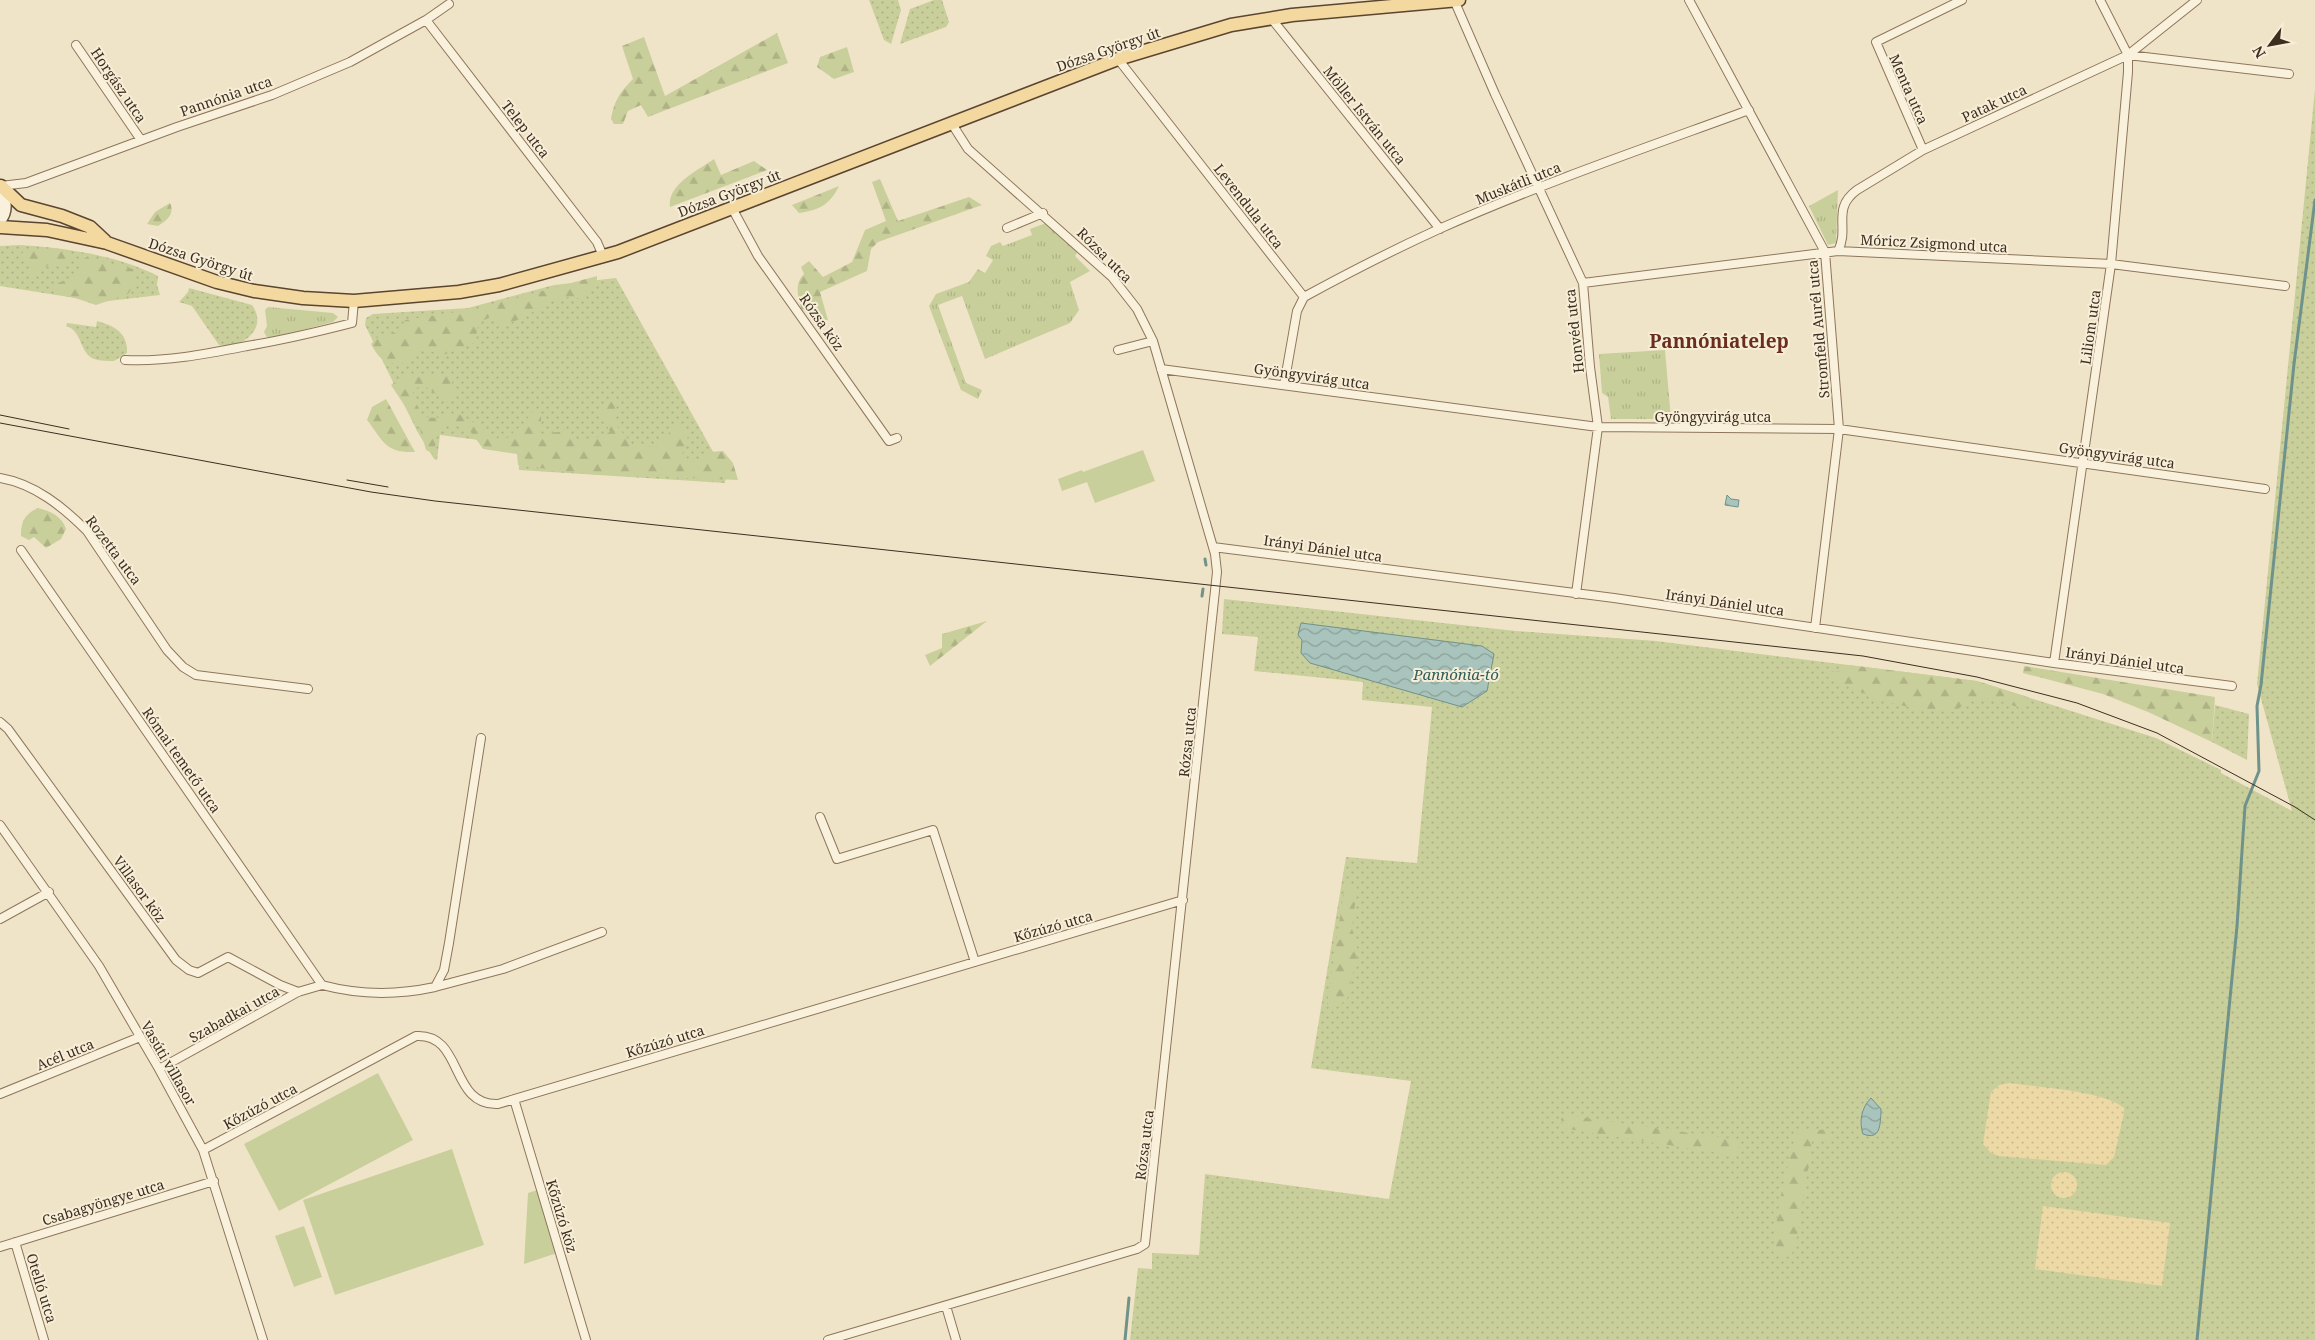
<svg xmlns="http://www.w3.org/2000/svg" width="2315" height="1340" font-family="'Noto Serif',serif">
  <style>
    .grass { fill: url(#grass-dots) }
    .forest { fill: url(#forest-firs) }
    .sand { fill: url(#sand-dots) }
    .park { fill: url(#park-tufts) }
    .pitch { fill: #c9cf9b }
    .water { fill: url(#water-waves); stroke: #6f938a }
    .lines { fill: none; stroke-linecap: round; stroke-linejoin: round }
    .stream { stroke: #6f938a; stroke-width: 3 }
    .street-casing { stroke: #8d765c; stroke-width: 10 }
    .secondary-casing { stroke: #6f573f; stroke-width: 14 }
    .primary-casing { stroke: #5b4430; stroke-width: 15 }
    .street { stroke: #faf1dc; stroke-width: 8 }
    .secondary { stroke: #faf1dc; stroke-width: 11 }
    .primary { stroke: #f3d9a0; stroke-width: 12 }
    .tram { stroke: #3d2e20; stroke-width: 1 }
    .labels { text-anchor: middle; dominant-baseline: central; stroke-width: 4; stroke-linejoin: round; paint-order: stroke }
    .street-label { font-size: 14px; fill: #3d2e20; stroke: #f7eed8 }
    .water-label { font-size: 15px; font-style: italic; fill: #2f5d5a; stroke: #f7eed8 }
    .district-label { font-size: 19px; font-weight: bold; fill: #6b2e1e; stroke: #f7eed8 }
  </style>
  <defs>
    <pattern id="grass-dots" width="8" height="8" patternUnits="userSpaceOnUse" patternTransform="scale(1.25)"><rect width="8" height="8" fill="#c9cf9b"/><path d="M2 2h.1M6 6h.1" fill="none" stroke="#aeb285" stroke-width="1.8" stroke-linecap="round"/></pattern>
    <pattern id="forest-firs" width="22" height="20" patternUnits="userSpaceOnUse" patternTransform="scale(1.25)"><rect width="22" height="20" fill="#c9cf9b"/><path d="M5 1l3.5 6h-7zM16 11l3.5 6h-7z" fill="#aeb285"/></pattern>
    <pattern id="sand-dots" width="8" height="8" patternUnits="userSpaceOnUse" patternTransform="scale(1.25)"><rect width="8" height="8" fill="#ecd9a5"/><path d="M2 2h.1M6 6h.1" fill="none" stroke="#cbbb8e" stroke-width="1.8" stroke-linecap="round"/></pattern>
    <pattern id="park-tufts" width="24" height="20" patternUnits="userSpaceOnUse" patternTransform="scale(1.25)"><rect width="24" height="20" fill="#c9cf9b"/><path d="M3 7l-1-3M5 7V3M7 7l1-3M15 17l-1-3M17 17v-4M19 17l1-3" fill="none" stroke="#aeb285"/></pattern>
    <pattern id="water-waves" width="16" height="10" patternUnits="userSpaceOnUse" patternTransform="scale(1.25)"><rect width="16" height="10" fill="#a9c4bc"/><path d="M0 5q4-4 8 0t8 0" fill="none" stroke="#8ba098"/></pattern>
  </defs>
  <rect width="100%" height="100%" fill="#f0e4c8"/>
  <path class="grass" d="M869,0h29l3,10 -10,34 -7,-4z
    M934,0h8l7,22 -3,5 -46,17 10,-35z
    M2315,89v1251h-1185l8,-72 14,1v-16l47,2 6,-81 184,25 22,-118 -100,-13 35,-211 71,6 15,-156 -70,-7 1,-18 -109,-11 4,-34 -36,-3 2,-35 292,32 140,10 321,40 179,57 65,32v3l71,38 -35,-127z
    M20,245c46,3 97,10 138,31l-1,9 3,10 -60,7 -100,-16v-40z
    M616,278l110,197 -1,8 -206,-13 -1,-25 -78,-10 -3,25 -3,-1 -17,-28 -52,-106 1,-7 7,-4 95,-6 86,-23z
    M189,288l63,17c17,23 -10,45 -33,40l-27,-39 -13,-4 9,-10z
    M97,321c18,5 31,12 30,32l-13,8c-6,0 -14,0 -20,-2 -15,-6 -11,-28 -28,-33l1,-3 29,4z
    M2215,705l34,9 -2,46 -35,-18z"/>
  <path class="forest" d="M777,33l11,30 -140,54 -7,-12 -13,6 -5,13h-9l-3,-5c3,-18 9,-27 22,-40l-11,-33 22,-9 21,59z
    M847,47l7,25 -20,7 -17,-12 3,-10z
    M714,159l7,16 33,-14 13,9 -97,37c-3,-23 29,-37 44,-48z
    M880,179l18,42 71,-24 13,8 -104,37 -7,7 -4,22 -47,21 8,28 -13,2 -7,-9 -7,-4c-3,-13 -7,-25 3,-35l-3,-7 8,-6 14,16 29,-15 13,-32 21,-9 -14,-39z
    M839,186c-9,19 -20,24 -40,27l-7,-8z
    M170,203c5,11 -3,17 -12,23l-11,-2 8,-12z
    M24,250h31l17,4 -6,10 -18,1 -11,10 -7,-1 -1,-12 -8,-6z
    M82,257l51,12 3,13 -8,12 -32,11 -42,-14 4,-8 21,-8z
    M597,276v9l-18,13 -17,-1 -15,6 -24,15 -20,7 -10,-10 -14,8 -5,20 -31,12 -24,-7 -10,15c-21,2 -28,0 -38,-19l8,-8 20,-4 6,-12 71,-11z
    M424,374l26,3 5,13 -7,13 -23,-17 -10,2 -3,7 11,22 14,1 20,-5 17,10 13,12 18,5 20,-18 10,-14 6,6v20l25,-3 11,8h16l17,-7 -11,-24 17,-9 -1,14 -5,5 23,27 22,2 16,-16 10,-7 7,12 -6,19 13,8 14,-11 14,-1 10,12 5,17 -153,-6 -67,-9 -1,-11 -34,-5 -12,-17 -12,-8 -15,2 -7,6 -3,22 -8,-4 -6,-21 -29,-44 14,-10z
    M386,399l29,53c-30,1 -31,-10 -48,-32l5,-13z
    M38,508c12,3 24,8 28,21l-5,10 -15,9 -12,-11 -5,3 -8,-4c0,-15 4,-22 17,-28z
    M987,621l-57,45 -5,-11 17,-7v-14z
    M1849,665l128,16 51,16 -4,12c-27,-8 -45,-21 -69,3l-34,-2 -42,-10 -53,-24 1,-3 11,-2z
    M2024,666l191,31 -3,45 -64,-30 -45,-18 -80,-21z
    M1345,884l9,1 3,3 -5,41 6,22 -11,48 -10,8 -10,-3z
    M1565,1115l165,24 7,2 2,9 -4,4h-10l-157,-25 -5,-3 -2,-7z
    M1825,1129l5,2 4,7 -3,3 -19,-1 -1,11 -16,97 -4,7 -7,3 -5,-2c-12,-19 11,-95 16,-120l5,-5 11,1z"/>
  <path class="sand" d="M2010,1083c27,4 95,8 114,25v5l-10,44 -8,8 -107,-9 -8,-3 -8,-9 8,-52 8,-7z
    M2051 1185a13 13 0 1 1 26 0a13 13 0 1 1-26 0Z
    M2043,1206l127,17 -8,63 -127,-17z"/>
  <path class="park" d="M1838,190l-2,53 -8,2 -19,-39z
    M1046,223l32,28 -3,5 15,15 -20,11 9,28 -9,13 -85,36 -23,-63 -24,9 28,78 16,7 -4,9 -17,-9 -32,-84 7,-12 33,-12 9,-13 7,4 8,-13 -7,-4 5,-10 9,-4 3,4 29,-11 -2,-6z
    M268,307l65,6 5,4 -5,5 -61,16 -5,-1 -3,-5 3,-6 -2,-16z
    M1665,350l6,69h-60l-3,-22 -6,-4 -3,-39z"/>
  <path class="pitch" d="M1143,450l12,31 -60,22 -8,-21 -25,9 -4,-12 24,-9 2,4 -1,-2z
    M378,1073l35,67 -134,71 -35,-67z
    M452,1149l32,96 -149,50 -32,-95z
    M537,1190l20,63 -33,11 4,-71z
    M304,1226l18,51 -28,10 -19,-51z"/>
  <path class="water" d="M1727,495l4,4 8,1 -1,7 -13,-2z
    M1301,623l181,23 12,8 -7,37 -25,16 -152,-44 -9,-10 1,-13 -4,-5z
    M1871,1098l10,11v3c-1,12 0,29 -18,22 -4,-12 -2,-26 8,-36z"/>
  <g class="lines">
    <path class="stream" d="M1205,559l1,6
      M1202,596l1,-7
      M1125,1340l4,-42
      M2197,1340l40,-414 8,-120 14,-35 -2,-65 4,-21 33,-321 21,-164"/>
    <defs>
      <path id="street" d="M1454,0l41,94 88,189 7,84 8,60 -22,167
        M1689,0l136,252 14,177 -24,199
        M1271,18l169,211
        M426,20l171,222 6,14
        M76,45l65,95
        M2128,55l161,19
        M1118,59l186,238 -7,14 -13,74
        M1923,150l-47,-108 86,-42
        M1,186l25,-3 151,-56 95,-32 78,-33 76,-42 23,-16
        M732,208l26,48 131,185 8,-3
        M1007,228l36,-15
        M1838,251c12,-23 -7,-42 19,-61l66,-40 205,-95 69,-55
        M1583,283l255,-32 273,13 174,22
        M1304,297c44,-24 89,-47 135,-68 101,-45 206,-81 310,-119
        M1118,350l35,-9
        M125,360c41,2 81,-6 122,-14 36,-6 70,-14 105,-23l2,-22
        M1161,369l437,58 241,2 426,60
        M0,478c35,6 63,29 87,53l80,119 16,17 13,8 112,14
        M1213,547l401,51 440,65 178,23
        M21,550l301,435
        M2054,663l57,-399 17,-192v-17l-28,-55
        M0,722l8,7 168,231 13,10 9,3 30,-16 52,28 18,7
        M820,817l17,42 96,-29 42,132
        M0,825l99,141 60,103 44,81 60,190
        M0,919l49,-27
        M322,985c37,10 76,10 113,2l9,-17 5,-27 32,-205
        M435,987l68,-18 99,-37
        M159,1069l139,-77 24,-7
        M0,1094l140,-57
        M514,1099l72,241
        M203,1150l213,-114c48,-3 33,70 82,68l685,-204
        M15,1242l29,98
        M0,1247l214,-66
        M946,1306l10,34
        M828,1340l309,-91 8,-5 72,-672 -2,-18 -62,-213 -16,-32 -25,-32 -144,-128 -16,-25"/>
      <path id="secondary" d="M0,186c5,11 9,24 0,34"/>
      <path id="primary" d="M1,186l20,19 41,11 28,11 15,14
        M0,227l47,3 60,13 110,39 37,9 49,7 51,3 105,-9 40,-7 119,-33 500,-193 113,-34 61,-10 167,-15"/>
    </defs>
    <use href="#street" class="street-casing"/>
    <use href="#secondary" class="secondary-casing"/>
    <use href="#primary" class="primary-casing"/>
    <use href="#street" class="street"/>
    <use href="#secondary" class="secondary"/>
    <use href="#primary" class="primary"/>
    <path class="tram" d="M0,415l69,14
      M0,423l371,69 64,9 1428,155 114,21 100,26 80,30 138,74 20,13
      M347,480l41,7"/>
  </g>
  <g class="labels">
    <g class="street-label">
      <text transform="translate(1108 49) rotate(-19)">Dózsa György út</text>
      <text transform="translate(119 85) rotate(56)">Horgász utca</text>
      <text transform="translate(1909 89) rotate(66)">Menta utca</text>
      <text transform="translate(226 96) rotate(-19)">Pannónia utca</text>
      <text transform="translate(1994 103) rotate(-25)">Patak utca</text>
      <text transform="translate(1365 115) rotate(51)">Möller István utca</text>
      <text transform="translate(526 129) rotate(52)">Telep utca</text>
      <text transform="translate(1518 183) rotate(-22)">Muskátli utca</text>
      <text transform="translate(729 193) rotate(-21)">Dózsa György út</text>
      <text transform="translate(1249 206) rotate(52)">Levendula utca</text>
      <text transform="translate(1934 243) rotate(3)">Móricz Zsigmond utca</text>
      <text transform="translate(1105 255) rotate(45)">Rózsa utca</text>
      <text transform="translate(201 259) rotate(18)">Dózsa György út</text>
      <text transform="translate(822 322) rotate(55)">Rózsa köz</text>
      <text transform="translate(2090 327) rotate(-82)">Liliom utca</text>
      <text transform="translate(1818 329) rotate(-95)">Stromfeld Aurél utca</text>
      <text transform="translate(1574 331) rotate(-96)">Honvéd utca</text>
      <text transform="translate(1312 376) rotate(8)">Gyöngyvirág utca</text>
      <text x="1713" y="416">Gyöngyvirág utca</text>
      <text transform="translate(2117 455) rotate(8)">Gyöngyvirág utca</text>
      <text transform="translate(1323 548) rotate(8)">Irányi Dániel utca</text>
      <text transform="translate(114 550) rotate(53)">Rozetta utca</text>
      <text transform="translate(1725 602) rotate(8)">Irányi Dániel utca</text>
      <text transform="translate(2125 660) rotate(8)">Irányi Dániel utca</text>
      <text transform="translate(1187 742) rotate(-84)">Rózsa utca</text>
      <text transform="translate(182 760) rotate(55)">Római temető utca</text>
      <text transform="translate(140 889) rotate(54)">Villasor köz</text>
      <text transform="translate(1053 926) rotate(-16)">Kőzúzó utca</text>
      <text transform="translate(234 1014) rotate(-29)">Szabadkai utca</text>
      <text transform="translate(665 1041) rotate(-17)">Kőzúzó utca</text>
      <text transform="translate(65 1054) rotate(-22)">Acél utca</text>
      <text transform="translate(169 1063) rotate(60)">Vasúti villasor</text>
      <text transform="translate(260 1106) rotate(-28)">Kőzúzó utca</text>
      <text transform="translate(1144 1145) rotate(-83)">Rózsa utca</text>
      <text transform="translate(103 1202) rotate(-17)">Csabagyöngye utca</text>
      <text transform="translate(562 1216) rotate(73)">Kőzúzó köz</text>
      <text transform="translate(42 1288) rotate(73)">Otelló utca</text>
    </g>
    <g class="water-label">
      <text x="1456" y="674">Pannónia-tó</text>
    </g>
    <g class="district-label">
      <text x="1719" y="341">Pannóniatelep</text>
    </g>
  </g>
  <g transform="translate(2270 45) rotate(238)" stroke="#f7eed8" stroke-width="4" paint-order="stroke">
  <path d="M0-4L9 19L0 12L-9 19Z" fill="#3d2e20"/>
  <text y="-8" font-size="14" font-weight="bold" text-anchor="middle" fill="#3d2e20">N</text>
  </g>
</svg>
